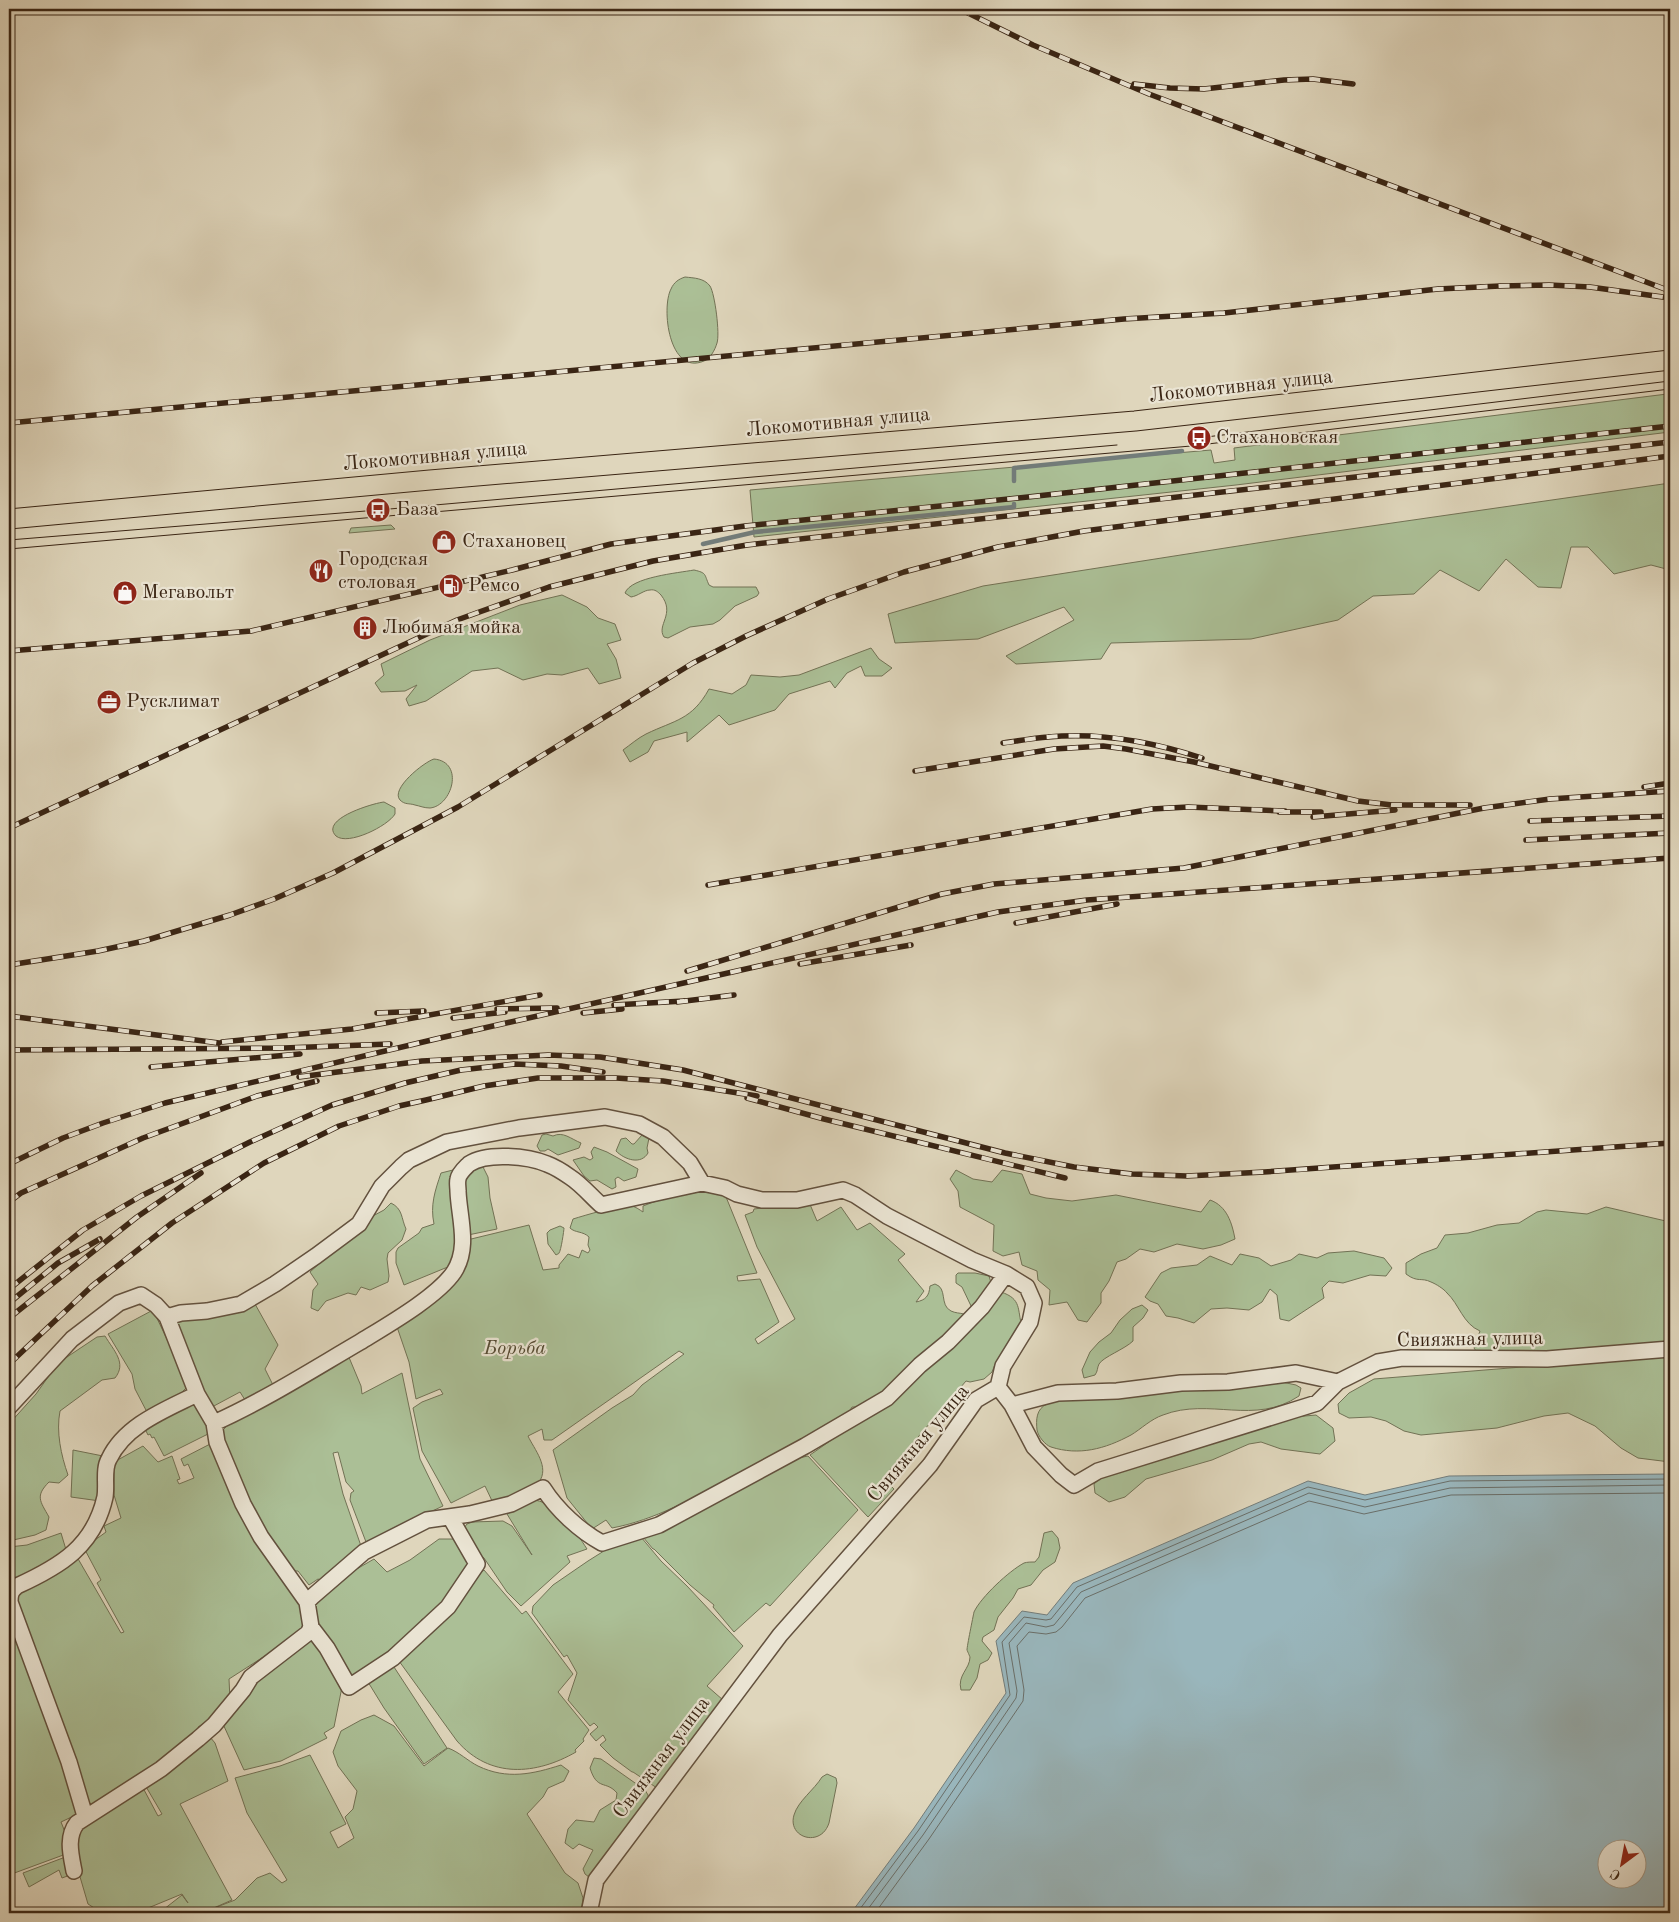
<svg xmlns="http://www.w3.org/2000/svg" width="1679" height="1922" font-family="'Old Standard TT',serif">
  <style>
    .green { fill: #abbf96; stroke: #727255 }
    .water { fill: #99b6bc; stroke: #737c79; fill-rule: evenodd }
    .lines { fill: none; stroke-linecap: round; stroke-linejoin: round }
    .shore { stroke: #6a6e68; stroke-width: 1 }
    .stream { stroke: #737c79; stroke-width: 4.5 }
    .minor-casing { stroke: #63513e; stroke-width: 18 }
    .major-casing { stroke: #3a2514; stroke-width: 21 }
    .minor { stroke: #eae4d3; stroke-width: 15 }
    .major { stroke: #dfd6bc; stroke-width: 19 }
    .tram { stroke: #3a2514; stroke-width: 1 }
    .rail-casing { stroke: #3a2514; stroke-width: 5.5 }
    .rail { stroke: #eae4d3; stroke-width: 4; stroke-dasharray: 11; stroke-linecap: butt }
    .labels { text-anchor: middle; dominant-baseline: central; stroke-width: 4.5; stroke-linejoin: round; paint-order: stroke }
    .street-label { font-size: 20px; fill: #3a2514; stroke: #eae4d3 }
    .poi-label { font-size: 20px; fill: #3a2514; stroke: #eae4d3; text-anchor: start }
    .park-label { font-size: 20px; font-style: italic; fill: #564c34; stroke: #eae4d3 }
  </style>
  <rect width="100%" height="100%" fill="#dfd6bc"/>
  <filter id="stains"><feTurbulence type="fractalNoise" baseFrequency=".004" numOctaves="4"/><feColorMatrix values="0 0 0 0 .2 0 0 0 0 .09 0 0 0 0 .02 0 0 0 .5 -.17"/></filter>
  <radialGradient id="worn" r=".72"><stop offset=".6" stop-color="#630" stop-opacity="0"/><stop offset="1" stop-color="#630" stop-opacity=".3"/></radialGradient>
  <path class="green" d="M685,277c9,1 19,1 25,9 5,8 10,48 7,57 -2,7 -7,16 -13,18 -35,15 -43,-53 -33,-72 3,-7 8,-10 14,-12z
    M1667,394l3,38 -434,53 -482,52 -4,-47 461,-40 3,13 21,-3 -1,-12z
    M1670,483v87l-19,-5 -37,9 -26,-27h-17l-10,41 -23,-1 -32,-28 -27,32 -39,-21 -26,24 -41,2 -35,24 -87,19 -140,4 -10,16 -85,5 -10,-8 68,-36 -10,-13 -86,32 -83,4 -7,-29 95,-28 319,-50z
    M391,525l4,4 -46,4 2,-5z
    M694,570c13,3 10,4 15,15l4,2h43l3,6 -2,3 -22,10 -15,14 -7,4 -23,3 -22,11 -4,-1c-8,-12 12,-23 -3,-42 -3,-3 -6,-6 -11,-5 -6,0 -12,6 -19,7l-6,-4c6,-16 53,-20 69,-23z
    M562,595l25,12 11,11 17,6 6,16 -14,4 9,15 5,19 -22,6 -11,-16 -26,7 -15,-1 -24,6 -25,-12 -26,3 -46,30 -17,5 -3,-7 11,-14 -12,6 -24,1 -6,-9 9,-8 -3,-11 49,-24 90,-35z
    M871,648l8,11 13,9 -10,8h-17l-4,-10 -14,7 -12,15 -5,-7 -41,13 -14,16 -46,15 -10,-10 -32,27v-10l-33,9 -6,11 -18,10 -7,-12c7,-5 15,-12 23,-16 29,-14 46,-14 63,-45l23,5 14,-9 5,-10 29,2 19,-2z
    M434,759c31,3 18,47 -4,49 -6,0 -10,-2 -15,-3 -6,-2 -10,0 -15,-5 -10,-11 24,-38 34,-41z
    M384,802l11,6v6c-7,12 -47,32 -59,22 -17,-17 38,-33 48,-34z
    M546,1134l7,2c10,-5 18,3 28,7l-2,5 -21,7 -10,-6 -3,2h-5l-3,-5 5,-11z
    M642,1135l7,3 -2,10 1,5c-7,12 -23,7 -32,-2l5,-12 5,-1 6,6h2z
    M594,1147l13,5 31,17 -2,8 -12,4 -6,-4 -3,2 1,8 -4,2 -15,-9 -7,1 -6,-5 -11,-16 11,-3 6,3 3,-2 -2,-6z
    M482,1165l6,12 2,21 7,31 -29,6 -5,-29 2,-29z
    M453,1170l1,32 5,24 -4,38 -51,21 -8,-22v-11l2,-4 21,-15 3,-5 12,-4c-4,-19 1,-33 7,-51z
    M956,1170l17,9 19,3 10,-12 20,4 8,20 16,4 26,3 44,-6 85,17 9,-12c17,6 22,23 25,39l-14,6 -18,4 -26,-5 -23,8 -14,-3 -14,10 -9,3 -8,19 -8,12v10l-14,19 -9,-2 -11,-18 -18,3 1,-15 -12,-10 -1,-9 -15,-6 -3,-13 -16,4 -10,-5 1,-26 -34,-18 -2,-16 -8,-12z
    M709,1191l15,1 33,81 -20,3 1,5 22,-2 19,43 -24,17 3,5 37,-25 -38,-72 -12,-32 8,-3 1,-3 55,-7 8,19 24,-14 16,23 13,-7 35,31 -7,6 26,31 -8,11c10,-2 13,-6 14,-16l5,-2c13,4 4,21 16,27 4,2 9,2 13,3l1,5 -56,53 -46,35h-11l-3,5c-38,25 -78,45 -117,66 -39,20 -77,42 -120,50l-6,-8 -14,9 -25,-31 -14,-48 59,-42 21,-13 9,-10 42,-31 -5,-3 -127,89h-8l-2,-11 -14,7c6,13 22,31 11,46l-45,23 -9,-19 -34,17 -29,-52 -9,-43 9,-6 21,-8 -3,-5 -24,10 -7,-37 -13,-38 42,-29 29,-55 62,-15 14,45 16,-2v-3l9,-11 11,4 3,-8 6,3 2,-3 -2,-5 1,-8c-6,-6 -14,-4 -19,-9l3,-9c13,-4 46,-14 59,-13 4,1 8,4 11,6v-6c22,-9 43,-13 66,-15z
    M391,1203c12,6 10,15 15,26l-4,11 -14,13 -1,6 2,17 -1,6 -18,8 -9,-3 -5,8 -8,-2 -22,8 -8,10 -7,-3 2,-18 5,-6 -8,-12 61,-55 13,-7z
    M1606,1207l64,15v121l-133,10 -59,1 -4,-6 6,-17c-17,-7 -21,-27 -33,-38 -3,-4 -11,-9 -16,-11 -10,-5 -13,1 -25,-8v-11l15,-9 16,-6 8,-13 23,-2 29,-8 22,-2 18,-11 9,-2 41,4z
    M560,1226l4,2c0,2 -3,23 -5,25 0,1 -2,1 -3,2l-8,-11 -1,-11 3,-3z
    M1354,1251l30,7 8,10 -6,8 -16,-1 -27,8 -14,-2 -7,7 2,10 -35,23 -9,-2 -3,-24 -7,-6 -8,13 -13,8 -22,-2 -16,1 -17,14 -16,-5 -12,-2 -8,-12 -8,-3 -5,-4 16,-24 10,-5 26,-3 13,-9 22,9 8,-11 19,4 12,8 20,-6 8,-6 18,4 11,-5z
    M958,1273h17l14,3 3,10 -20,22 -10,-21 -6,-4v-8z
    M1001,1292c21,7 16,17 21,35l-15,25 -11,10 -4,10 -8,7 -14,3 -4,-1 -83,97 11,11 -26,28 -58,-62 30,-21z
    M255,1304l23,41 -13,24 8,16 -28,15 -5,-8 -28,15 -10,-19 -26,-67z
    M1142,1305l6,5 -5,8 -10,9v14c-8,8 -30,16 -34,23 -2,4 -1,7 -4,11l-11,3 -2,-8 8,-18 9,-10 12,-9 9,-13 12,-11z
    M153,1310l36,75 -14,14 -27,15 -13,-25 -3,-15 -24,-40z
    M105,1336c9,15 22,27 10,42l-13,2 -42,31c-4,21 1,44 8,64l-9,8 -10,-1c-14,14 -9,19 0,35l-3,13 -11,5 -26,6v-117l27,-30 22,-31 39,-26z
    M348,1355l13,31 1,8 40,-21 18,86 23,47 -77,36 -16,-42 1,-7 3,-2 -8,-9 -8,-30 -5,1 10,41 18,52 -36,36 -7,-3 -9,6 -11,-14h-5l-46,-67 -25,-70 1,-4 5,-5z
    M1670,1355v107l-32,-4 -17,-10 -26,-22 -27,-13 -24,3 -47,12 -76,7 -17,-4 -18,-10 -15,-4 -22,1 -10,-5 -1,-9 11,-11 25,-14z
    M1282,1382l14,3 5,3 -2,8c-45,30 -89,1 -136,19 -12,4 -22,14 -32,20 -26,14 -52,21 -80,12 -6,-2 -13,-11 -14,-17 -1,-10 -1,-21 10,-26 19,-7 44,-6 64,-8 57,-5 114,-9 171,-14z
    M190,1405h10l12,27 -48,24 -10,-19 -2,1 -2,-4 -2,1 -4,-8z
    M1316,1415l17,13 2,13 -15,13 -39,-5 -20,-7 -12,2 -37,16 -66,19 -21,18 -16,5 -14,-9 -1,-9 8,-7 192,-60z
    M214,1442l87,161 6,21 -25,21 -53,34 1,21 -12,14 -20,13 2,5 -17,16 -93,58 -75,-208 5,-7 57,-34 44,76 3,-1 -27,-49 4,-3 -17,-32 22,-16 -2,-6 17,-8 -7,-23v-33l29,-16 15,16 14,-6 8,23 -3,1 2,4 15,-6 -6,-14 -4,2 -3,-7z
    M73,1450l30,6 -3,45 -29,-4z
    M808,1456l50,54 -88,96 -4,-3 -32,29 -21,-25 1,-2 -24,-20 -36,-36h-1l-10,-12 151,-78z
    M535,1500c25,5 39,29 52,49l-20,7 3,6 -49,44 -14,-14 -23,-34 -7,-6 -13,-24 3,-4 5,-2 31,-1 9,5 20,29 -25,-41z
    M1052,1531l6,7 2,10 -5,14 -12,8 -12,15 -13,4 -5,9 -15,19 -4,13 -11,7 -1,4 10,12 -4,7 -8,4 -3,14 -7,12h-9c-4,-15 9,-21 9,-33 0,0 -3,-7 -3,-7 0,-4 6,-33 7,-38 7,-15 35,-41 50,-49 3,-1 7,-1 11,-1l4,-5 5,-24z
    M61,1533l6,20 -55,30 -3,-4v-32l18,-2z
    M641,1537l20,24 26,25 56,60 -36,40 16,14 -66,88 -24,-16h-1l-19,-14 -13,-13 6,-5 -3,-5 -7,6 -6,-7 8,-7 -4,-4 -4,3 -22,-26 9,-27 -10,-18 -3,2 -32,-44 1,-7 20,-21 35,-24 27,-17z
    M439,1539h16l15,25 -30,44 -19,12 3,6 -36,25 3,5 -37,26 -37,-60 -2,-17 4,-6 36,-29 19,-11 13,13 23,-12z
    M484,1570l38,44 4,-3 47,63 -15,18 31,38 -6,9 1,2 -9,9 1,2c-40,23 -86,27 -119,-11l-58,-80 76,-85z
    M9,1607l71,206 -19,9 4,10 1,22 -57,21z
    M313,1638l29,49 -8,40 -10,6 3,5 -46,23 -37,9 -21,-46 42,-54z
    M394,1667l53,81 -23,16 -40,-56 -16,-26 20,-14z
    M374,1715l20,11 30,40 24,-18c11,4 20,13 30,18 29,14 55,8 83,-1l8,6 -5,10 -16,7 -5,9 -16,17 38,59 13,10 5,15 -2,15h-422l23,-18 6,8 -6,-9 -46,19h-34l-14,-9 -15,-51v-21l69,-46 16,30 4,-2 -17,-29 65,-48 5,6 13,38 -48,23 52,96 -23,10 26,-10 22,-22 13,-5 12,10 5,-3 -40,-67 -12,-35 45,-12 30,-11 36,69 -16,8 8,16 16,-10 -9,-21 8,-8 4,-18 -19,-25 -5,-14 8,-21 20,-11z
    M594,1758l7,1 44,31 3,5 1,8 -54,72 -6,2 -4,-3 -2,-5 10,-19 -14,-6 -6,5 -8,-6 3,-14 8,-9 18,2 6,-12 16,-10 1,-7c-11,-13 -20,-2 -27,-25z
    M827,1774l9,4 1,5 -8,40c-8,25 -42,15 -35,-8 4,-14 20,-25 28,-38z
    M68,1856l5,18 -11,4 -3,-8 -30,17 -6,-14z"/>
  <path class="water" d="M1670,1474v439h-819l63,-85 92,-135 -10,-52 26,-30 25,4 26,-32 235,-102 57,14 84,-19zM1606,1850h30v30h-30z"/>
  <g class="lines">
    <path class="shore" d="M857,1913l61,-82 92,-136 -8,-53 22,-25 22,3 5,-1 26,-32 231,-100 57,13 85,-19 220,-2
      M865,1913l58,-78 93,-137 1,-7 -8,-48 17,-20 20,4 8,-2 27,-33 228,-99 56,14 85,-19 220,-3
      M875,1913l54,-74 94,-138 1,-11 -7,-44 12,-14 17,2 10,-2 6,-5 23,-29 224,-97 55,13 87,-19 219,-2"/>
    <path class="stream" d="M1014,481v-13l168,-17
      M703,544l52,-12 259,-25v-3"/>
    <defs>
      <path id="minor" d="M167,1317l14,-4 26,-2 34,-7 34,-20 41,-28 43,-32 23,-38 19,-19 8,-7 38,-18 72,-14 86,-11 34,7 24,13 27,26 12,20
        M998,1387l14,18 22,42 27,28 13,10 24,-14 219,-68 21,-21 40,-20 24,-4 145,1 123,-10
        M1012,1405l46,-12 59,-2 64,-8 47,-1 68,-9 42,9
        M9,1407l63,-68 47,-36 22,-8 15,10 11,12 30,77 17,29 3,19 26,62 18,33 46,65
        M214,1423c51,-23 98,-53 146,-81 26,-16 77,-45 94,-70 16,-25 5,-54 4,-81 0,-4 -1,-8 0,-12 1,-6 7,-11 11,-15 18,-12 59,-8 78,0 8,3 16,8 23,13 11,7 21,19 31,28l101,-22 23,5 12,6 25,6h35l46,-10 12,5 32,21 85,44 34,14
        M311,1627l16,21 22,39 44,-29 55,-51 29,-43 -27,-47
        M85,1816l-16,-54 -59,-160c0,-8 1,-11 7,-16 44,-20 77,-40 88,-89 2,-12 -2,-28 4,-38 16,-34 56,-49 88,-65
        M74,1871c-3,-16 -8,-34 3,-48l84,-54 37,-30 16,-14 29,-35 8,-13 57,-44 3,-6 -4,-25 6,-6 51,-44 63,-32 43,-6 41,-10 32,-16c14,22 37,43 59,55l57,-18 146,-79 82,-48 33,-33 28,-23 34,-35 24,-33 21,13 7,16 -4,19 -27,44 -5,21
        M589,1913l7,-33 184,-245 150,-170 46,-65 22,-13"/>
      <path id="major" d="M9,519l421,-39 705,-59 535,-61"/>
    </defs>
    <use href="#minor" class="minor-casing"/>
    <use href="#major" class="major-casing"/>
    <use href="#minor" class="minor"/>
    <use href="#major" class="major"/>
    <path class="tram" d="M1206,437l464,-56
      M9,540l369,-30 739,-65
      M9,549l1182,-103 479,-57"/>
    <defs>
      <path id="rail" d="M960,9l73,36 116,49 521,197
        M1134,84l36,4 34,1 80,-9 29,-1 40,5
        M9,423l1115,-104 100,-6 214,-24 62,-3 49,-1 41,2 80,11
        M9,651l242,-20 261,-61 99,-26 134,-18 283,-29 642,-71
        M1003,743c15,-2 30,-5 45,-6 52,-5 105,5 154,21
        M915,771l139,-22 49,-3 23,3 68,13 164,39 34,4h78
        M1644,787l26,-4
        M1279,812h42
        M1313,817l82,-7
        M1530,821l140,-5
        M9,828l448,-208 92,-33 104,-26 94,-16 923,-103
        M1526,840l144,-7
        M708,885l444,-76 36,-2 97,4
        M1016,923l101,-19
        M800,964l111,-19
        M9,965l89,-14 46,-10 86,-26 44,-16 59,-26 125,-66 235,-144 53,-27 82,-37 76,-27 94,-25 86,-16 586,-75
        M687,971l255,-77 52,-10 190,-16 300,-60 66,-9 120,-8
        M677,1002l57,-7
        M614,1005l70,-4
        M497,1009l60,-1
        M377,1013l47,-2
        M583,1013l39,-4
        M9,1016l210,27
        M453,1018l52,-6
        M222,1042l130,-13 188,-34
        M9,1050l275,-2 106,-4
        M151,1067l149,-13
        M299,1077l123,-16 126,-6 52,2 83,13 322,83 69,14 58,7 55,2 77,-4 406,-29
        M747,1098l77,21 241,59
        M9,1164l54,-26 40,-15 62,-20 275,-65 558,-126 89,-12 583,-42
        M9,1202l12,-9 122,-55 114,-42 60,-15
        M9,1289l74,-59 58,-34 109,-54 82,-37 73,-22 56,-13 53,-6 47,2 42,6
        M9,1303l49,-40 42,-24
        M9,1318l128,-101 64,-44
        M9,1364l83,-78 80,-63 92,-60 75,-37 60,-20 27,-6 58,-14 54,-8h78l47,3 94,15"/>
    </defs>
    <use href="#rail" class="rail-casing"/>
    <use href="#rail" class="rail"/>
  </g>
  <defs>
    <symbol id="bus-disc" viewBox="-11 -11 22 22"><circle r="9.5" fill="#8f2418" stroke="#eae4d3"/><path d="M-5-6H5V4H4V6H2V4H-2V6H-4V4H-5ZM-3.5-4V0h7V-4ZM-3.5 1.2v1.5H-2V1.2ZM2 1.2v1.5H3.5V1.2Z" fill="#fff"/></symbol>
    <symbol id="shop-disc" viewBox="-11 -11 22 22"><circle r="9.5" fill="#8f2418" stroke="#eae4d3"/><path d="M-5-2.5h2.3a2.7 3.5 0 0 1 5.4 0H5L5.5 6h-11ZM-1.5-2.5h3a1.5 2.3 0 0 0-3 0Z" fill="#fff"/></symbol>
    <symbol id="restaurant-disc" viewBox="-11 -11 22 22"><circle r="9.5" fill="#8f2418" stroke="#eae4d3"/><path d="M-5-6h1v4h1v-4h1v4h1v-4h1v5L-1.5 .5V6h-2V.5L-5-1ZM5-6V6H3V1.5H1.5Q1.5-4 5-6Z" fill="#fff"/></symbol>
    <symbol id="fuel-disc" viewBox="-11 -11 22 22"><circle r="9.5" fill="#8f2418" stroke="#eae4d3"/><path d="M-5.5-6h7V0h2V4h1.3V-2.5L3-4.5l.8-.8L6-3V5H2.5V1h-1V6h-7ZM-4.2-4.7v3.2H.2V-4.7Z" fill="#fff"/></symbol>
    <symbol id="building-disc" viewBox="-11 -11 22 22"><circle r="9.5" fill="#8f2418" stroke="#eae4d3"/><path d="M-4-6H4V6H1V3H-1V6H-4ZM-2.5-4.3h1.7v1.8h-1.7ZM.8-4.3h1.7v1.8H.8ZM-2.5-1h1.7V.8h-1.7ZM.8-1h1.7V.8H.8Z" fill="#fff"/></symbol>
    <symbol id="office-disc" viewBox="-11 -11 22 22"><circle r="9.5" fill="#8f2418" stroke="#eae4d3"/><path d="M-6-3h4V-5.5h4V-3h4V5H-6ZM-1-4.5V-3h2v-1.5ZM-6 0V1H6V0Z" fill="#fff"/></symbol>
  </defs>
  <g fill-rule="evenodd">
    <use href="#bus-disc" x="1185" y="424" width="28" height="28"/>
    <use href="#bus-disc" x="364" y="496" width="28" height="28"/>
    <use href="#shop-disc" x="430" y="528" width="28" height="28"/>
    <use href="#restaurant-disc" x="307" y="557" width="28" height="28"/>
    <use href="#fuel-disc" x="437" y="572" width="28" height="28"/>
    <use href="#shop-disc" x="111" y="579" width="28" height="28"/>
    <use href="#building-disc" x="351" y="614" width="28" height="28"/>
    <use href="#office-disc" x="95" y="688" width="28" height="28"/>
  </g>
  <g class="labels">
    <g class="street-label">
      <text transform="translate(1241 387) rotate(-6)">Локомотивная улица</text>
      <text transform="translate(838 423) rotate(-5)">Локомотивная улица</text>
      <text transform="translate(435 457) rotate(-5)">Локомотивная улица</text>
      <text transform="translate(1470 1340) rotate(-1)">Свияжная улица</text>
      <text transform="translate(919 1444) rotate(-50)">Свияжная улица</text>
      <text transform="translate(662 1758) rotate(-53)">Свияжная улица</text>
    </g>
    <g class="poi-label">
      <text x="1216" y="438">Стахановская</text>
      <text x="396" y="510">База</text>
      <text x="462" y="542">Стахановец</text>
      <text x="338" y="560">Городская<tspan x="338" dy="23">столовая</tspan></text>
      <text x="468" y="586">Ремсо</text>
      <text x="142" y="593">Мегавольт</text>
      <text x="382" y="628">Любимая мойка</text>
      <text x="126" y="702">Русклимат</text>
    </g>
    <g class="park-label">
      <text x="515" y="1349">Борьба</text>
    </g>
  </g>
  <rect width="1679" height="1922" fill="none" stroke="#dfd6bc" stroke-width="30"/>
  <rect x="10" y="10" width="1659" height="1902" fill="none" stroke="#3a2514" stroke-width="2.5"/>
  <rect x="15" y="15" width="1649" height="1892" fill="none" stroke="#3a2514"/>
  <g transform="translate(1622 1864) rotate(212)"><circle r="24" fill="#eae4d3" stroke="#a49887"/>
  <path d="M0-4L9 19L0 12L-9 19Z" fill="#8f2418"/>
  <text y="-8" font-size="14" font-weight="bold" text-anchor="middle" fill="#3a2514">С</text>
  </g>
  <rect width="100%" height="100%" filter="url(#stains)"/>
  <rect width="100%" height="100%" fill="url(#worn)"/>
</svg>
